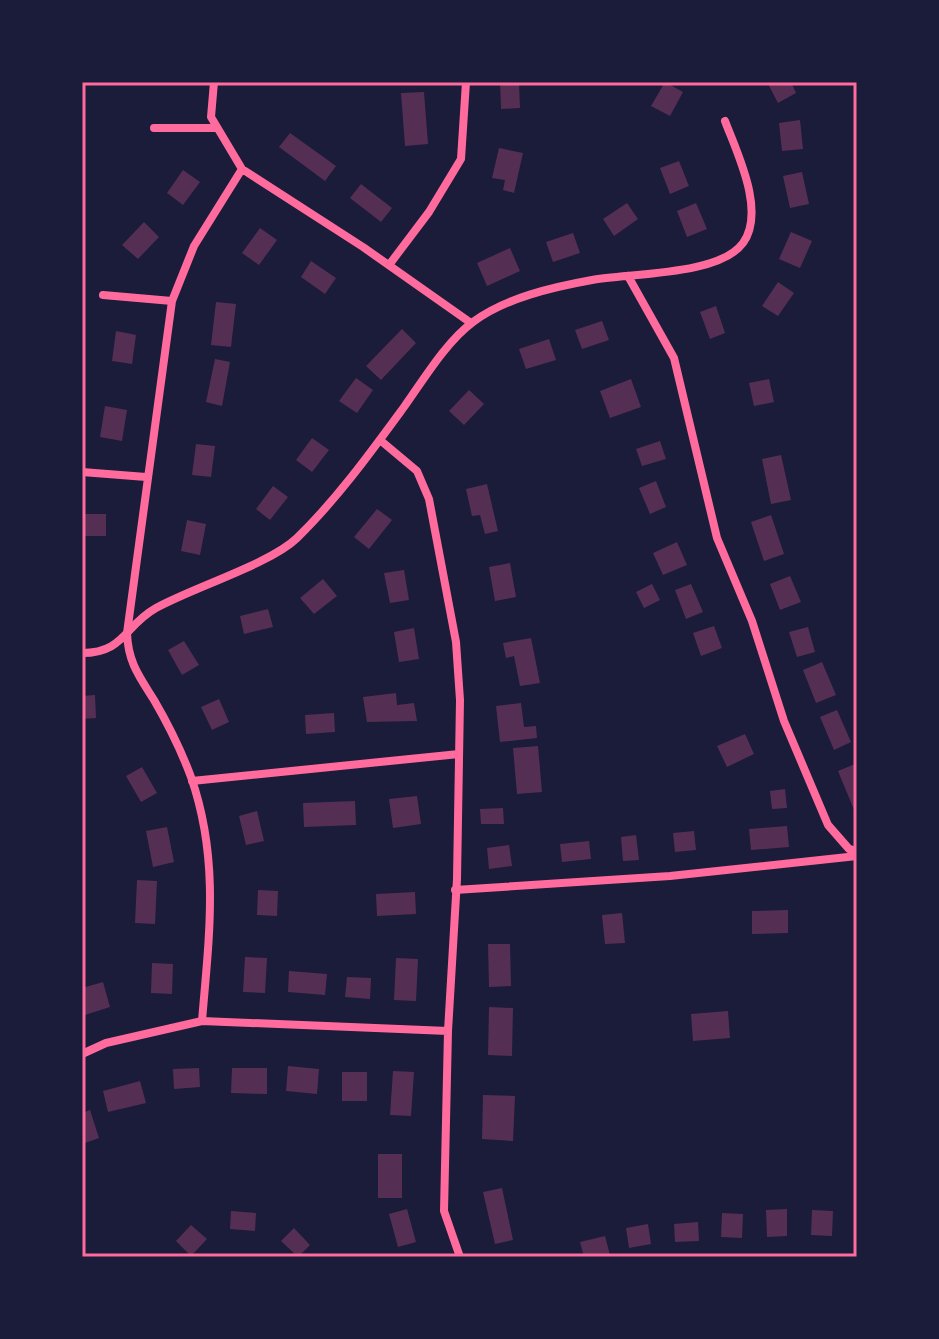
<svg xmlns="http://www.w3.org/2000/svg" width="939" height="1339" font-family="'Sofia Sans Condensed',sans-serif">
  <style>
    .building { fill: #542f53 }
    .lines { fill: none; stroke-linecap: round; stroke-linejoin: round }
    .minor { stroke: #ff6b9d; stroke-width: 8 }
    .neatline { fill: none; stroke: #ff6b9d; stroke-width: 3 }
  </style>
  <rect width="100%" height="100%" fill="#1b1b3a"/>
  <path class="building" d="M500,82h19l1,26 -19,1z
    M665,82l18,10 -13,24 -19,-10z
    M767,82h24l5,11 -18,10z
    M424,92l4,52 -23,2 -4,-53z
    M800,120l3,29 -21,2 -3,-28z
    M290,133l46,33 -11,15 -46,-34z
    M499,148l24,5 -9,40 -11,-3 2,-10 -13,-2z
    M679,161l10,25 -19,8 -10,-26z
    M183,170l17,12 -17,23 -16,-12z
    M802,172l7,32 -19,4 -7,-32z
    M361,184l31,24 -11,14 -31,-24z
    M627,203l11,16 -24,17 -11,-17z
    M696,203l11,26 -20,8 -10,-26z
    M144,222l15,15 -21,22 -16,-14z
    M260,228l17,12 -18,25 -17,-12z
    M791,232l21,9 -12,27 -21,-9z
    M573,233l7,20 -27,9 -7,-20z
    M510,248l10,23 -33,15 -10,-23z
    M311,261l25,17 -11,16 -24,-17z
    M778,282l16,11 -16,23 -16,-10z
    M216,302l20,2 -5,43 -20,-2z
    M716,306l9,27 -15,6 -10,-27z
    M602,321l7,19 -27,9 -7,-19z
    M402,329l14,14 -35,37 -15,-14z
    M116,331l20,4 -4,29 -20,-3z
    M549,339l7,21 -30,9 -7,-20z
    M215,359l15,3 -8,44 -16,-4z
    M356,378l17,12 -16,23 -18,-12z
    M631,379l10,28 -31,11 -10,-27z
    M769,379l5,23 -20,4 -5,-23z
    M469,390l15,14 -20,21 -15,-14z
    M105,406l22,4 -5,31 -22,-4z
    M312,438l17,12 -17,22 -16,-12z
    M660,441l6,18 -24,7 -6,-17z
    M196,444l19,2 -4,31 -19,-2z
    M781,455l10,45 -20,4 -9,-45z
    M656,481l10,26 -16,7 -11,-26z
    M487,484l11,47 -13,3 -5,-19 -8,1 -6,-27z
    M273,486l15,11 -18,23 -14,-11z
    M377,509l15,11 -23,29 -15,-12z
    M82,514h24v22h-24z
    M771,515l13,39 -20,7 -13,-39z
    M187,520l19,4 -6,31 -19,-4z
    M677,542l10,23 -24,10 -10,-22z
    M510,563l6,34 -21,4 -6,-34z
    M404,570l5,30 -19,3 -6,-30z
    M790,576l11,26 -21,8 -10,-26z
    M323,579l14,17 -23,18 -14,-16z
    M652,584l8,16 -16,8 -8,-16z
    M691,584l12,28 -17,7 -11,-29z
    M268,609l5,18 -29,7 -4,-18z
    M714,626l8,22 -21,8 -8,-23z
    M808,627l7,25 -18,5 -8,-25z
    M414,628l5,31 -20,3 -5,-30z
    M531,638l9,45 -20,3 -6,-30 -8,2 -3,-15z
    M184,641l15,24 -17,10 -14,-25z
    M822,662l14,33 -20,8 -13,-33z
    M396,693l1,12 17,-2 3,18 -50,1 -4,-25z
    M95,695l1,23 -14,1v-23z
    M219,699l10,23 -17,8 -11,-23z
    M521,703l3,24 12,-1 1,12 -37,4 -4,-36z
    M837,710l14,32 -17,8 -14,-33z
    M334,713l1,19 -29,2 -1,-19z
    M745,734l9,20 -27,13 -10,-21z
    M538,746l4,46 -25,2 -4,-46z
    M855,764l2,5v48l-19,-46z
    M142,767l15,26 -16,9 -15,-26z
    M785,789l2,19 -15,1 -2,-18z
    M417,796l4,28 -28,4 -4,-29z
    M355,801l1,24 -52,2 -1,-24z
    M503,808l1,16h-23l-1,-15z
    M257,811l7,30 -18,4 -7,-29z
    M787,826l2,21 -38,3 -2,-21z
    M167,827l7,35 -21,5 -7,-36z
    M694,831l2,19 -21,2 -2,-19z
    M636,835l3,25 -16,1 -2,-24z
    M589,841l2,18 -29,3 -2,-18z
    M509,845l3,21 -23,3 -2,-21z
    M137,880l20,1 -2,43 -20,-1z
    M258,890l20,1 -1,25 -20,-1z
    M415,892l1,22 -39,2 -1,-22z
    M788,910v23l-36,1v-23z
    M622,913l3,30 -20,1 -3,-29z
    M488,944h22l1,42 -22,1z
    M245,957l22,1 -2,35 -22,-1z
    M396,958l22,1 -2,42 -22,-1z
    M152,963l21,1 -1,30 -21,-1z
    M289,971l38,3 -2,21 -37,-3z
    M347,977l24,1 -1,21 -25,-2z
    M103,982l7,25 -28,9v-28z
    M489,1007l24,1 -1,48 -24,-1z
    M728,1011l2,27 -37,3 -2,-27z
    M288,1066l31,3 -2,25 -31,-3z
    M199,1068l1,19 -26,2 -1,-20z
    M232,1068h35v26l-36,-1z
    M393,1071l21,1 -3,44 -21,-1z
    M342,1072h25v29h-25z
    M140,1081l6,22 -38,9 -5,-21z
    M483,1095l32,1 -2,45 -31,-2z
    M90,1110l9,28 -17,6v-31z
    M378,1154h24v44h-24z
    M502,1188l11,52 -18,4 -12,-52z
    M407,1209l9,33 -18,5 -9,-33z
    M787,1209v27l-20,1 -1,-27z
    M812,1210l21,1 -1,25 -21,-1z
    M231,1211l25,2 -1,18 -25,-2z
    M722,1213l21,1 -1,24 -21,-1z
    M698,1222l1,19 -24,1 -1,-18z
    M648,1224l3,20 -22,4 -3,-20z
    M191,1225l16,14 -16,17 -15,-15z
    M294,1228l16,17 -12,12 -17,-16z
    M605,1236l5,19 -26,2 -4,-15z"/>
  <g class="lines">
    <path class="minor" d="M214,82l-3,35 31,52 121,78 108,76
      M154,128h60
      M389,265l40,-53 32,-53 5,-77
      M628,276l46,82 43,180 35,83 32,100 44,104 21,24 8,2
      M103,295l69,6
      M380,440l37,31 12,28 27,143 4,58 -3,179 -9,152 -4,180 16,46
      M82,472l64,5
      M82,653c42,0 42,-27 74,-45 38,-21 114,-44 141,-70 40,-39 74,-86 107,-131 20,-28 42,-65 69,-85 32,-24 80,-35 119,-42 37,-7 127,-4 151,-37 23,-32 -6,-90 -18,-122
      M192,781l267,-27
      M455,890l215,-14 187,-20
      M202,1021c7,-85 18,-161 -11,-244 -10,-27 -23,-53 -37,-77 -15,-24 -26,-38 -27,-67l45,-332 22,-55 48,-77
      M82,1054l24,-11 96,-22 246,10"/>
  </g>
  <rect width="939" height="1339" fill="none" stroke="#1b1b3a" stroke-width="168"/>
  <rect x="84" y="84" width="771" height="1171" class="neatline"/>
</svg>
